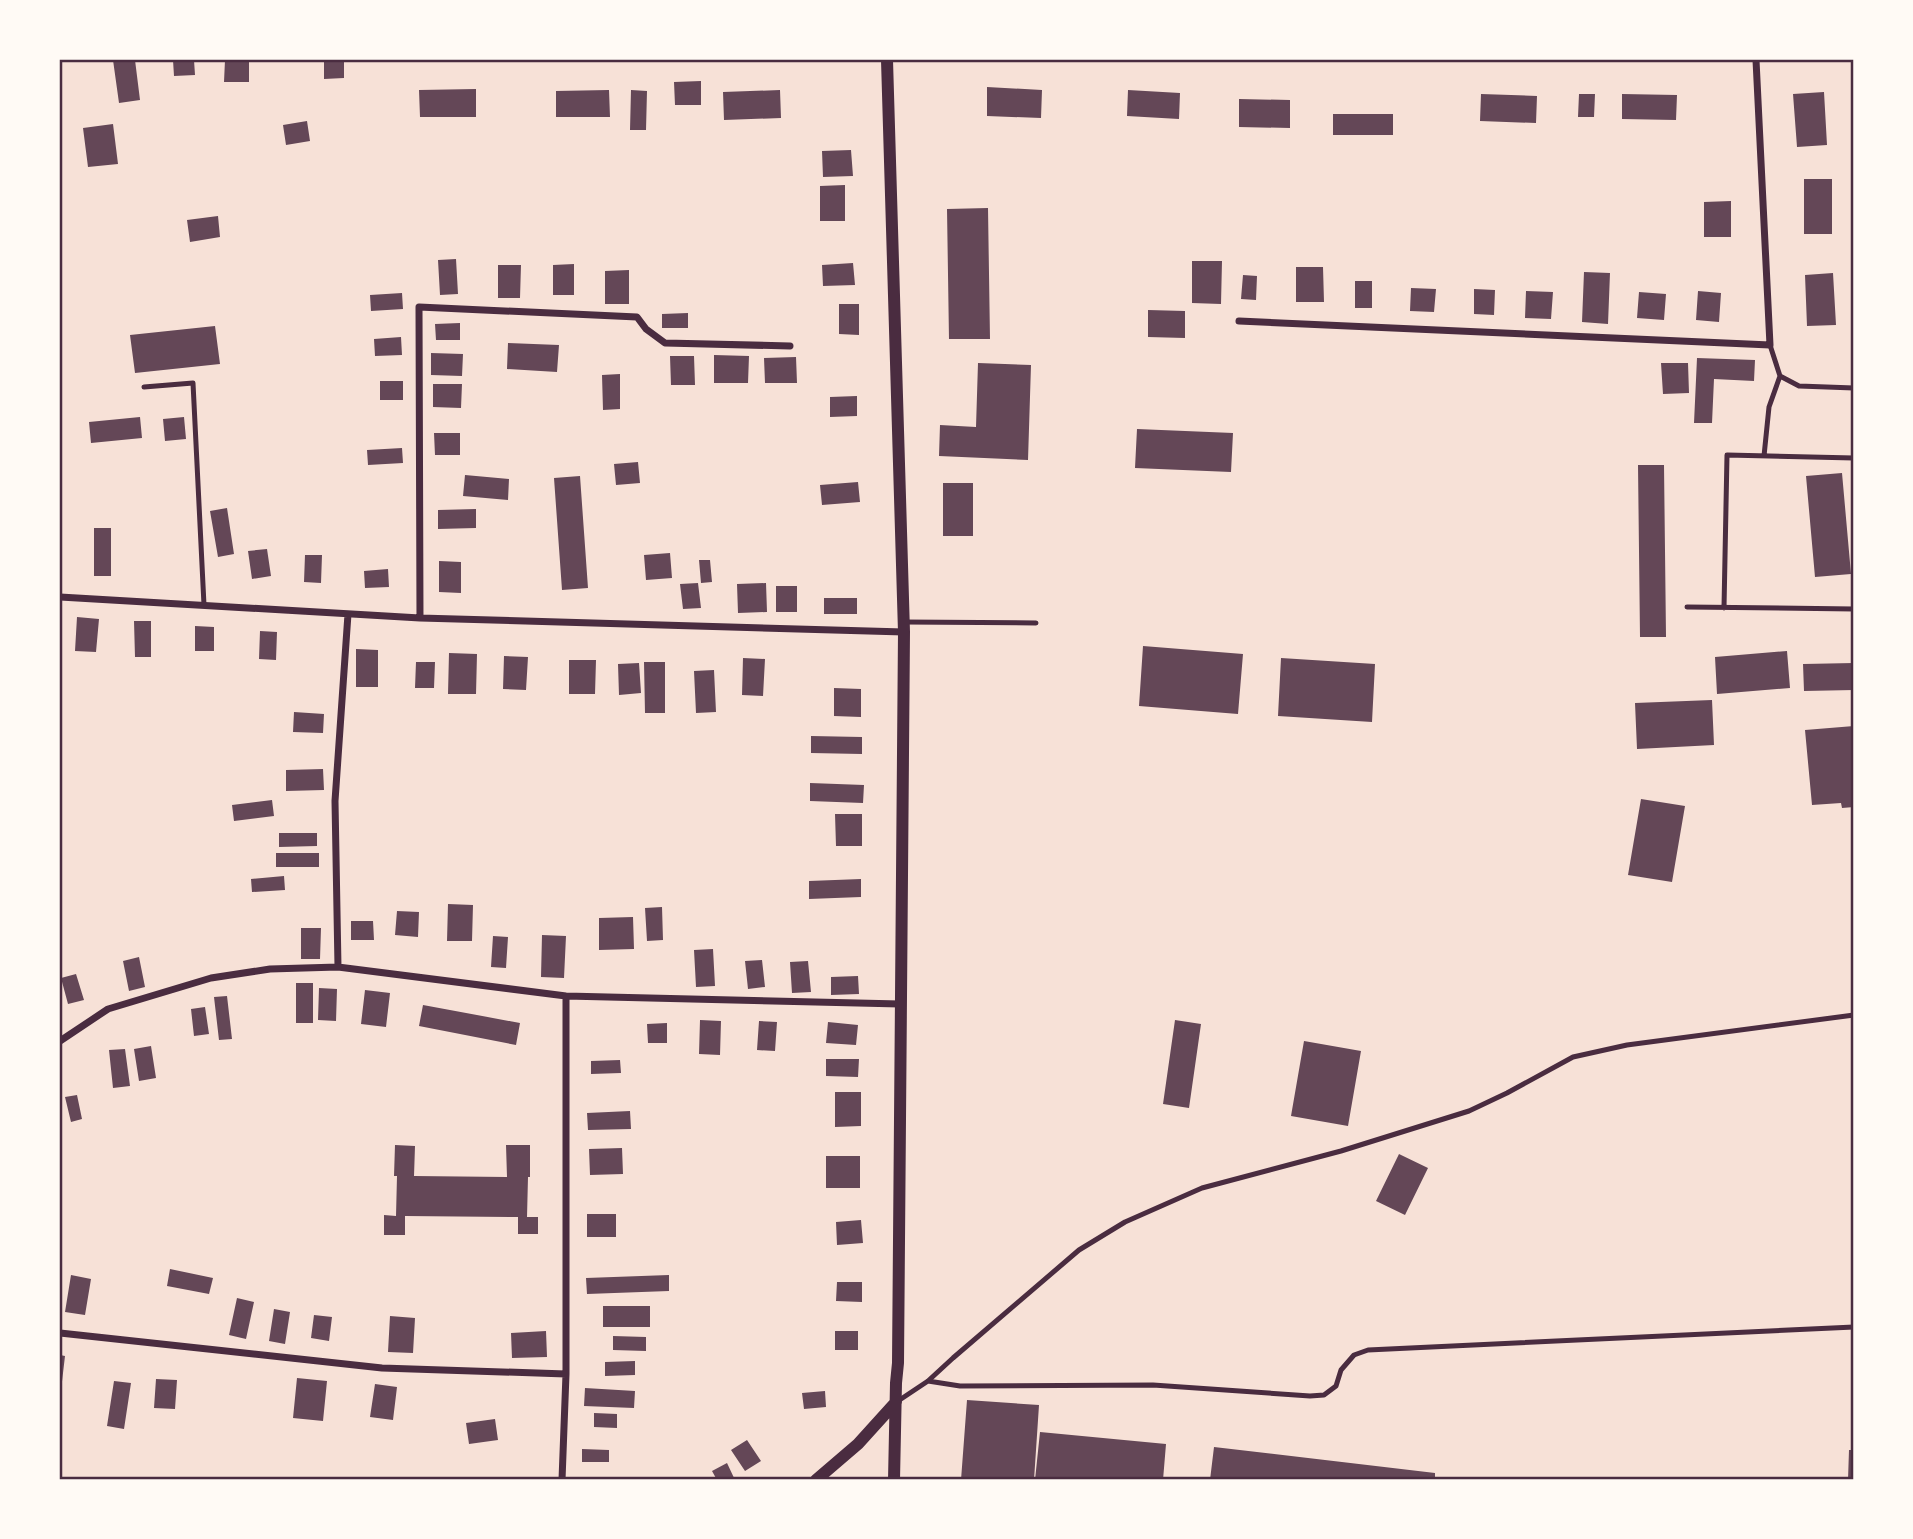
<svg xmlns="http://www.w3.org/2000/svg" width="1913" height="1539" font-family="Bitter,serif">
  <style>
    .building { fill: #644757 }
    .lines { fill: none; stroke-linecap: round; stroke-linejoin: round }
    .service { stroke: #4a2c40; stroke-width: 5 }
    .minor { stroke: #4a2c40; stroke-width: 7 }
    .tertiary { stroke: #4a2c40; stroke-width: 12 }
    .neatline { fill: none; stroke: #4a2c40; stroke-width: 2.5 }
  </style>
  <rect width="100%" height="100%" fill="#f7e1d7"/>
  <path class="building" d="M113,60h22l5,40 -21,3z
    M173,60h21l1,15 -21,1z
    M225,60h24v22h-25z
    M324,60h20v18l-20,1z
    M701,81v24h-26l-1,-23z
    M987,87l55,3 -1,28 -54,-2z
    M476,89v28h-56l-1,-27z
    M609,90l1,27h-54v-26z
    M631,90l16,1 -1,39h-16z
    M780,90l1,28 -57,2 -1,-28z
    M1128,90l52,3 -1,26 -52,-3z
    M1824,92l3,53 -30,2 -4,-53z
    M1481,94l56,2 -1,27 -56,-2z
    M1579,94h16l-1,23h-16z
    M1622,94l55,1 -1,25 -54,-1z
    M1239,99l51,1v28l-51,-1z
    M1333,114h60v21h-60z
    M307,121l3,20 -24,4 -3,-20z
    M113,124l5,40 -30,3 -5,-39z
    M851,150l2,26 -30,1 -1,-26z
    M1804,179h28v55h-28z
    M845,185v36h-25v-35z
    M1731,201v36h-27v-35z
    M988,208l2,131h-41l-2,-130z
    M218,216l2,21 -30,5 -3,-22z
    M456,259l2,35 -18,1 -2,-35z
    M1192,261h30l-1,43 -29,-1z
    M853,263l2,22 -32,1 -1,-21z
    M574,264v31h-21v-30z
    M498,265h23l-1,33h-22z
    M1296,267h27l1,35h-28z
    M629,270v34h-24v-33z
    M1584,272l26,1 -2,51 -26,-2z
    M1833,273l3,52 -29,1 -2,-51z
    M1243,275l14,1 -1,24 -15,-1z
    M1355,281h17v27h-17z
    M1411,288l25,1 -2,23 -24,-1z
    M1474,289l21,1 -1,25 -20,-1z
    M1526,291l27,1 -2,27 -26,-1z
    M1698,291l23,2 -2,29 -23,-2z
    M1639,292l27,2 -2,26 -27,-2z
    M402,293l1,16 -32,2 -1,-16z
    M839,304h20v31l-20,-1z
    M1148,310l37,1v27l-37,-1z
    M688,313v15h-26v-14z
    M460,323v17h-24l-1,-16z
    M215,326l5,38 -85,9 -5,-38z
    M401,337l1,18 -27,1 -1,-17z
    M508,343l51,2 -2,27 -50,-3z
    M431,353l32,1 -1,22 -31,-1z
    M714,355l35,1 -1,27h-34z
    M670,356h24l1,29h-24z
    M796,357l1,26h-32l-1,-25z
    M1697,358l58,2 -1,21 -40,-2 -2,44h-18z
    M978,363l53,2 -3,95 -89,-4 1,-31 36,2z
    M1661,363h27l1,30 -26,1z
    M620,374v35l-17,1 -1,-35z
    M380,381h23v19h-23z
    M433,384h29l-1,24 -28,-1z
    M857,396v20l-27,1v-20z
    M140,417l2,21 -51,5 -2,-21z
    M184,417l2,22 -21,2 -2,-22z
    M1137,429l96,4 -2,39 -96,-4z
    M434,433h26v22h-25z
    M402,448l1,15 -35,2 -1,-15z
    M638,462l2,21 -24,2 -2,-21z
    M1638,465h26l2,172h-26z
    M1842,473l9,101 -36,3 -9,-101z
    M465,475l44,4 -1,21 -45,-4z
    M580,476l8,112 -26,2 -8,-112z
    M858,482l2,20 -38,3 -2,-20z
    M943,483h30v53h-30z
    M227,508l7,46 -16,3 -8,-46z
    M476,509v19l-38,1v-19z
    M94,528h17v48h-17z
    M267,549l4,27 -19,3 -4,-28z
    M670,553l2,25 -26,2 -2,-25z
    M305,555h17l-1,28 -17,-1z
    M699,560h11l2,22 -11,1z
    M439,561l22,1v31l-22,-1z
    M388,569l1,18 -24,1 -1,-17z
    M698,583l3,25 -18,1 -3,-25z
    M766,583l1,29 -29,1 -1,-29z
    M776,586h21v26h-21z
    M824,598h33v16h-33z
    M77,617l22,2 -3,33 -21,-1z
    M134,621h17v36h-16z
    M195,626l19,1v24h-19z
    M260,631l17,1 -1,28 -17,-1z
    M1143,646l100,8 -5,60 -99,-8z
    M356,649l22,1v37h-22z
    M1787,651l3,37 -73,6 -2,-37z
    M449,653l28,1 -1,40h-28z
    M504,656l24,1 -2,33 -23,-1z
    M743,658l22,1 -2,37 -21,-1z
    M1281,658l94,6 -3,58 -94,-6z
    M569,660h27l-1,34h-26z
    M416,662h19l-1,26h-19z
    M644,662h21v51h-20z
    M639,663l2,30 -22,2 -1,-31z
    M1854,663v27l-50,1 -1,-27z
    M714,670l2,42 -20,1 -2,-42z
    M834,688l27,1v28l-27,-1z
    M1712,700l2,45 -77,4 -2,-46z
    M294,712l30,2 -1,19 -30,-1z
    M1854,726v81l-12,1 -1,-5 -29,2 -7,-75z
    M811,736l51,1v17l-51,-1z
    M323,769l1,21 -38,1v-21z
    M810,783l54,2 -1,18 -53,-2z
    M1641,799l44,7 -13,76 -44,-7z
    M272,800l2,16 -40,5 -2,-16z
    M835,814h27v32h-26z
    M279,833h38v13l-38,1z
    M276,853h43v14h-43z
    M284,876l1,14 -33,2 -1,-13z
    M861,879v18l-52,2v-18z
    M448,904l25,1 -1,36h-25z
    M662,907l1,33 -16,1 -2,-33z
    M397,911l22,1 -1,25 -23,-2z
    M633,917l1,32 -35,1v-32z
    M351,921h22l1,19h-23z
    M301,928h20l-1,31h-19z
    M542,935l24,1 -2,42 -23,-1z
    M493,936l15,1 -2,31 -15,-1z
    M713,949l2,37 -19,1 -2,-37z
    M139,957l6,30 -16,4 -6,-30z
    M762,960l3,27 -17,2 -3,-28z
    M808,961l3,31 -19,1 -2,-31z
    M76,974l8,26 -16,4 -7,-26z
    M858,976l1,18 -28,1v-18z
    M296,983h17v40h-17z
    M319,988l18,1 -1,32 -18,-1z
    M365,990l25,3 -4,34 -25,-3z
    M227,996l5,43 -13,1 -5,-43z
    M423,1005l97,18 -4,22 -97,-19z
    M205,1007l4,27 -15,2 -3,-27z
    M700,1020l21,1 -1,34 -21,-1z
    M1175,1020l26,4 -12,84 -26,-4z
    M759,1021l18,1 -2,29 -18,-1z
    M828,1022l30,3 -2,20 -30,-2z
    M667,1023v20h-19l-1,-19z
    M1304,1041l57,10 -13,75 -57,-10z
    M151,1046l5,32 -17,3 -5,-32z
    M125,1049l5,37 -17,2 -4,-38z
    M826,1059h33l-1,18 -32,-1z
    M620,1060l1,13 -30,1v-13z
    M835,1092h26v34l-26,1z
    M77,1095l5,24 -11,3 -6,-25z
    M630,1111l1,18 -43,1 -1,-17z
    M395,1145l20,1 -1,30 93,1 -1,-32h24v32h-2l-1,40h11v17h-20v-17l-113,-1v19h-21v-20l12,1 1,-40h-3z
    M622,1148l1,26 -33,1 -1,-26z
    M1399,1154l29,14 -23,47 -29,-14z
    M826,1156h34v32h-34z
    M587,1214h29v23h-29z
    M861,1220l2,23 -26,2 -1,-23z
    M170,1269l43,9 -4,16 -42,-8z
    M71,1275l20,4 -6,36 -20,-3z
    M669,1275v16l-82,3 -1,-16z
    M837,1282h25v20l-26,-1z
    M237,1298l17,4 -8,37 -17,-4z
    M603,1306h47v21h-47z
    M274,1309l16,3 -5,32 -16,-3z
    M314,1315l18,2 -3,24 -18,-3z
    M390,1316l25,2 -2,35 -25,-1z
    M546,1331l1,26 -35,1 -1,-25z
    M835,1331h23v19h-23z
    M613,1336l33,1v14l-33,-1z
    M60,1355l5,1 -4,34h-1z
    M635,1361v14l-30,1v-14z
    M297,1378l30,3 -4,40 -30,-3z
    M156,1379l21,1 -2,29 -21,-1z
    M114,1381l17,2 -7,46 -17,-3z
    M375,1384l22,3 -4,33 -23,-3z
    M585,1388l50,3 -1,17 -50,-2z
    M825,1391l1,16 -22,2 -2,-16z
    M967,1400l72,5 -5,75h-73z
    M594,1413l23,1v14l-23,-1z
    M495,1419l3,21 -29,4 -3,-21z
    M1040,1432l126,12 -3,36h-128z
    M747,1440l14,21 -16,10 -14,-21z
    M1214,1447l221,26v7h-225z
    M582,1449l27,1v12h-27z
    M1849,1450h5v30h-6z
    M727,1463l8,17h-18l-5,-9z"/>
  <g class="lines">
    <path class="service" d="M1770,345l10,31 19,10 55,2
      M144,387l49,-4 11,222
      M1764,456l5,-49 11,-31
      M1687,607l167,2
      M1724,608l3,-153 127,3
      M904,622l132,1
      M928,1381l32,5 193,-1 157,11 14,-1 12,-9 5,-16 13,-15 14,-5 486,-23
      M898,1401l30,-20 25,-23 126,-108 46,-28 77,-34 139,-37 128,-40 38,-18 66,-36 54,-12 227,-30"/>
    <path class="minor" d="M1239,321l531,24 -14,-285
      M60,597l360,21 484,14
      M420,618l-1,-311 218,10 9,12 19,14 125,3
      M338,967l-3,-166 13,-187
      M60,1041l48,-32 103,-31 59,-9 68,-2 228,29 334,8
      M60,1333l322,35 184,6
      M562,1480l4,-106v-378"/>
    <path class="tertiary" d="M887,60l17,572 -6,731 -2,20 -2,97
      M816,1480l42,-36 38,-42"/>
  </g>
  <rect width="1913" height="1539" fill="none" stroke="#fffaf5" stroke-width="122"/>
  <rect x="61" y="61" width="1791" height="1417" class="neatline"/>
</svg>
